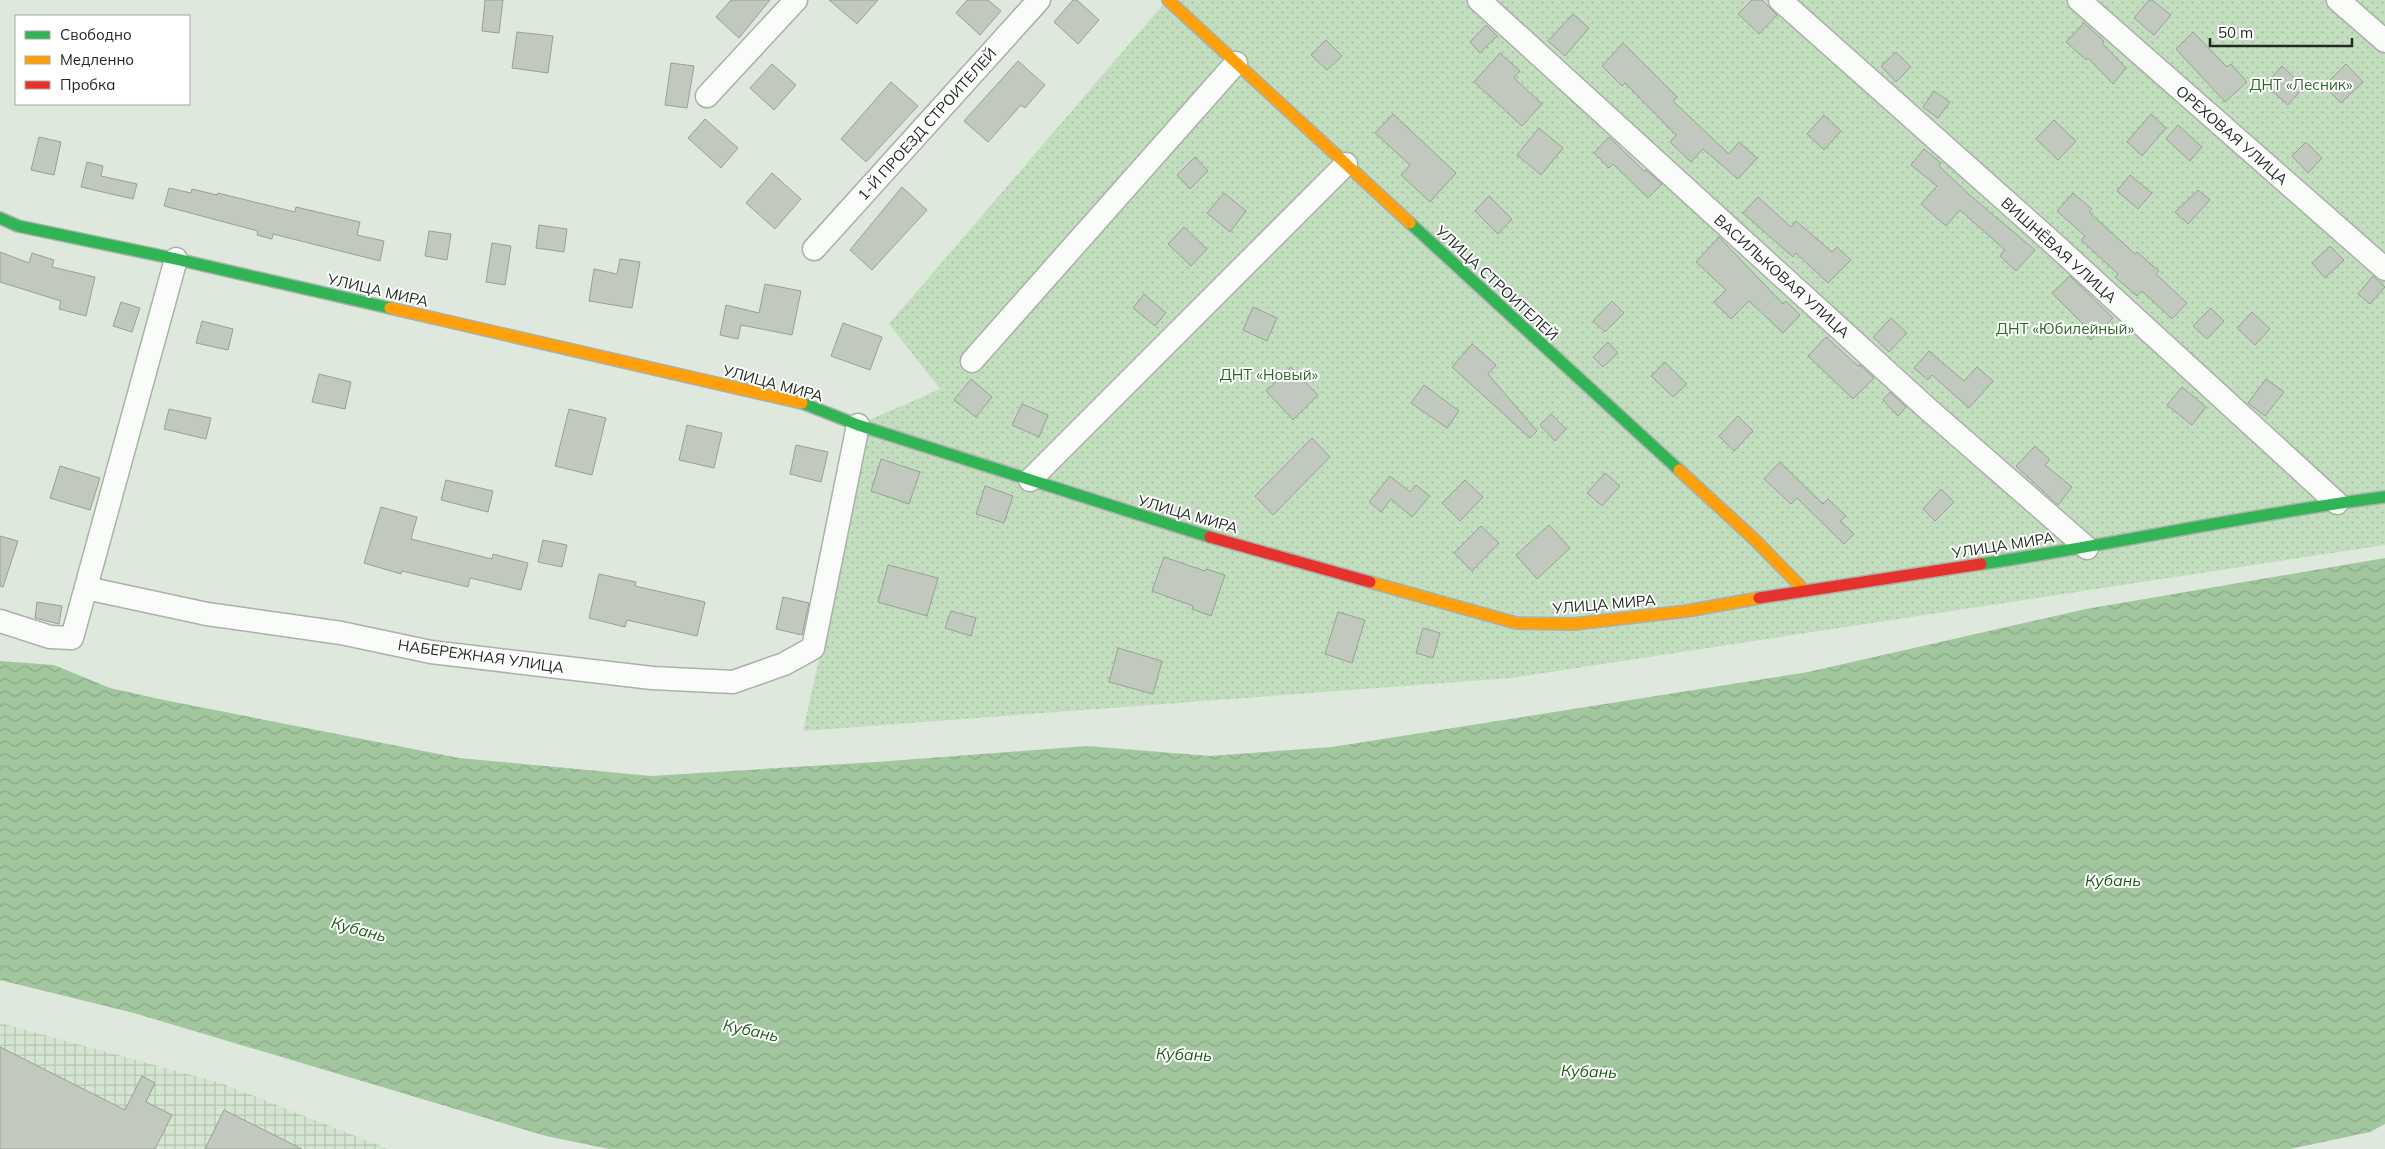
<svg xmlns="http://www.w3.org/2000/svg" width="2385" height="1149" font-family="Mulish,sans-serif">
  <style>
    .industrial { fill: url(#industrial-grid) }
    .garden { fill: url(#garden-dots) }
    .water { fill: url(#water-waves) }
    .building { fill: #c1c9bf; stroke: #98a097 }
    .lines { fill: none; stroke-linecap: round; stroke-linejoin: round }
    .street-casing { stroke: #aab1a8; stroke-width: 25 }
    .fast-casing { stroke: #aab1a8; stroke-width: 14 }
    .slow-casing { stroke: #aab1a8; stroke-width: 14 }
    .jam-casing { stroke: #aab1a8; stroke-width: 14 }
    .street { stroke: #fafcfa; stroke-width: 22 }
    .fast { stroke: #30b455; stroke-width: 11 }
    .slow { stroke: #ff9f0a; stroke-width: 11 }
    .jam { stroke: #e5322d; stroke-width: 11 }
    .labels { text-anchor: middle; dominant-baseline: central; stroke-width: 4; stroke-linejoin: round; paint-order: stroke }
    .park-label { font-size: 15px; fill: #2a6723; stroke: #fff }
    .street-label { font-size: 15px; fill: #222921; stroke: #fff }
    .water-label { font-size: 16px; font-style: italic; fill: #1d5b16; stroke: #fff }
  </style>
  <defs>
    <pattern id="industrial-grid" width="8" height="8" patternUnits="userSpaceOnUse" patternTransform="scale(1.25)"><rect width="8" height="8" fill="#d4e6d1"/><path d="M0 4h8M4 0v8" fill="none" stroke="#b6c5b3"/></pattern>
    <pattern id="garden-dots" width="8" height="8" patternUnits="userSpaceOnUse" patternTransform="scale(1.25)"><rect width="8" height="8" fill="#c2debe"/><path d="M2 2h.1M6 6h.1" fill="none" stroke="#a6bea3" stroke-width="1.8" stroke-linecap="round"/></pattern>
    <pattern id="water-waves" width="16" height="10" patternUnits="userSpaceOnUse" patternTransform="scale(1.25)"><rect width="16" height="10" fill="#a2c69e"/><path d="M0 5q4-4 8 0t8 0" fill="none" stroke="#8baa88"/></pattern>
  </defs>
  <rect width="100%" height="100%" fill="#dee8dc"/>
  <path class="industrial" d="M0,1023l221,60 167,66h-388z"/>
  <path class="garden" d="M1167,0h1218v545l-874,133 -708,53 63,-281 -8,-25 82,-36 -51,-65z"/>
  <path class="water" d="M2385,558v566l-15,8 -80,17h-1681l-63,-13 -412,-123 -134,-33v-319l54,4 56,23 54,12 295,58 192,18 226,-14 210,-16 123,10 122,-9 476,-75 278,-63z"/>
  <path class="building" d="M485,0h18l-4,33 -17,-2z
    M731,0h39l-31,38 -23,-21z
    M829,0h49l-21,24z
    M967,0h21l13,11 -21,24 -24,-22z
    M1073,0h4l22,20 -21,24 -24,-22z
    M1752,0h10l15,15 -18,19 -21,-20z
    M2149,0h3l19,15 -17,20 -20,-17z
    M1573,14l16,14 -24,28 -17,-15z
    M2084,23l20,18 -2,2 24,25 -13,16 -25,-26 -2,2 -20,-18z
    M1486,25l11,11 -17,17 -10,-11z
    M517,32l36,4 -5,37 -36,-5z
    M2193,32l34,35 4,-3 16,18 -22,20 -49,-53z
    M1326,40l16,16 -15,14 -16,-15z
    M1623,43l54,54 -4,4 56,53 10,-12 18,16 -19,21 -35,-30 -12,13 -21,-20 6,-7 -51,-52 -3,3 -20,-20z
    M1896,52l15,15 -15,15 -15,-16z
    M1500,53l20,18 -6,7 28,26 -20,22 -48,-44z
    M1018,61l27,24 -20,23 -4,-3 -33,37 -24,-21z
    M671,63l23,3 -7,42 -22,-3z
    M772,64l24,21 -22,25 -24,-22z
    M2346,64l17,18 -22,21 -17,-17z
    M2282,66l22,21 -16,18 -23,-20z
    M891,82l27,24 -52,56 -25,-23z
    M1934,91l16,11 -12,16 -15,-11z
    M1393,114l63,59 -26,29 -29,-27 9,-10 -35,-32z
    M2151,114l15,14 -24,28 -15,-14z
    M1824,115l17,16 -17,19 -17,-16z
    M705,119l33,29 -17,20 -33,-30z
    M2054,120l22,21 -18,19 -22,-21z
    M2178,125l24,22 -12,14 -24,-22z
    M1539,128l24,20 -22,27 -24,-20z
    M39,137l22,5 -7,33 -23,-5z
    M1609,137l35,34 2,-1 16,14 -14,14 -35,-34 -4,4 -15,-15z
    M2306,142l16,16 -14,15 -16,-17z
    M1924,149l17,14 -2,3 33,31 63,53 -19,21 -16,-15 5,-6 -45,-40 -14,16 -25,-22 16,-18 -26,-21z
    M1195,157l13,14 -18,18 -13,-14z
    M87,162l16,4 -2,10 36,8 -4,15 -52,-12z
    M772,173l29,26 -26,30 -29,-26z
    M2130,175l22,18 -14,16 -21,-18z
    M902,187l25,23 -55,60 -22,-20z
    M169,188l22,5 1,-4 25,6 1,-2 77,19 1,-5 64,15 -3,13 27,6 -4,20 -107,-27 -1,5 -15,-4 1,-4 -94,-25z
    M2198,190l12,10 -22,24 -13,-12z
    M1224,193l22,18 -16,21 -23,-19z
    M2073,193l19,16 -3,3 46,42 2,-2 22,19 -3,3 31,29 -15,16 -30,-28 -5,5 -22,-19 3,-3 -37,-34 4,-4 -28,-25z
    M1489,196l23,23 -14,15 -23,-23z
    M1758,197l33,30 5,-6 36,31 5,-5 14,13 -23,23 -32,-30 -3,4 -50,-44z
    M539,225l28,4 -3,23 -28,-4z
    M1184,227l23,22 -16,17 -23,-22z
    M429,231l22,3 -4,26 -22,-4z
    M1719,237l64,67 3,-3 14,14 -17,18 -34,-32 -18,18 -17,-17 12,-12 -30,-28z
    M492,243l19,3 -6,39 -19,-3z
    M2330,246l14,14 -19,18 -13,-15z
    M0,252l29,11 3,-10 22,7 -2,7 43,10 -9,39 -27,-7 2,-8 -61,-19z
    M620,259l20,3 -8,46 -43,-7 5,-32 23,5z
    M2070,276l43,42 -22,22 -11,-12 3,-4 -31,-31z
    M2373,276l12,11 -15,17 -12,-10z
    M765,284l36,7 -9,44 -51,-10 -3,14 -18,-4 6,-30 33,8z
    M1144,294l22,19 -11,13 -22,-18z
    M1612,301l12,12 -19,19 -12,-11z
    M121,302l19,6 -8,24 -19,-6z
    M1253,307l24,11 -10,23 -24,-11z
    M2211,308l13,13 -17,18 -14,-13z
    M2252,312l18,17 -15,16 -18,-17z
    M1891,318l16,15 -18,19 -16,-15z
    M202,321l31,8 -5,21 -32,-7z
    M843,323l39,14 -12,33 -39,-14z
    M1826,337l32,29 2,-1 14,13 -21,21 -45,-43z
    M1608,342l10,11 -15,14 -10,-10z
    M1472,344l24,21 -8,9 49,57 -7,7 -78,-71z
    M1929,351l35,30 13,-14 16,14 -24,27 -37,-33 -4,5 -14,-12z
    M1665,362l22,22 -14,13 -22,-21z
    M1291,367l27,28 -25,25 -27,-29z
    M319,374l32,8 -6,27 -33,-7z
    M971,379l21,18 -16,20 -22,-17z
    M2266,379l18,13 -19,24 -17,-13z
    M1424,385l35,26 -12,17 -36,-25z
    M2182,387l24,20 -14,18 -25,-20z
    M1890,392l16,15 -8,9 -15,-16z
    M1022,404l26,11 -9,22 -27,-12z
    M169,409l42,9 -5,21 -42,-10z
    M569,409l37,9 -14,57 -37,-9z
    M1551,414l15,15 -11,12 -15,-16z
    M1738,416l15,15 -19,20 -15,-15z
    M687,425l35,8 -8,35 -35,-8z
    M1312,438l18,19 -57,58 -18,-19z
    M796,445l32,7 -7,30 -31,-8z
    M2035,446l15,14 -5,5 27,22 -14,18 -42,-39z
    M881,459l39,13 -11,32 -38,-13z
    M1780,462l43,42 5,-5 18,17 -6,5 14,13 -10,10 -47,-46 -6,6 -27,-25z
    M60,466l40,12 -10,32 -40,-12z
    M1605,473l15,13 -18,20 -15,-13z
    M1390,476l20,16 6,-7 14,11 -18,21 -21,-18 -10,13 -12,-10z
    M446,480l47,11 -5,21 -47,-12z
    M1465,480l18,17 -23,24 -18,-18z
    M985,486l28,10 -9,27 -28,-9z
    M1941,489l13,13 -19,19 -12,-12z
    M381,507l36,10 -6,22 81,20 1,-5 35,9 -7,27 -51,-12 -2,9 -66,-16 -1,3 -37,-11z
    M1549,525l21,23 -33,31 -21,-24z
    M1481,526l18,17 -27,28 -18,-18z
    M0,536l18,5 -15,46 -3,-1z
    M543,540l24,5 -5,22 -24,-5z
    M1164,557l41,14 1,-2 19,6 -14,41 -19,-7 1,-3 -41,-15z
    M888,565l50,13 -11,38 -49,-14z
    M599,574l37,8 -1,4 70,16 -8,34 -70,-16 -2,7 -36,-9z
    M783,597l26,6 -7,32 -26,-6z
    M37,602l25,4 -3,18 -24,-6z
    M951,611l25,7 -5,18 -26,-8z
    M1338,612l27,8 -13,43 -27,-9z
    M1423,628l17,5 -7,25 -17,-5z
    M1118,648l44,13 -9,33 -44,-12z
    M0,1047l125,63 17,-34 13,7 -9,19 26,13 -17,34h-155z
    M224,1110l78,39h-97z"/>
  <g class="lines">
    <defs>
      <path id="street" d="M1479,0l450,410 158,138
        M1780,0l272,242 285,261
        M2079,0l306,269
        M2338,0l47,41
        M707,96l89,-96
        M814,249l225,-249
        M972,361l264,-298
        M1030,480l316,-316
        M86,588l121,26 134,19 90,19 221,26 81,4 51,-18 29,-16 45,-223
        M0,621l50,16 22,1 104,-379"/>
      <path id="fast" d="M0,218l18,8 158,33 214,49
        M1410,223l269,247
        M802,403l56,22 352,112
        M1981,564c135,-20 269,-50 404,-67"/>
      <path id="slow" d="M1168,0l242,223
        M390,308l412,95
        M1679,470l76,70 49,50
        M1370,582l146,41 58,1 113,-13 72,-13"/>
      <path id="jam" d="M1210,537l160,45
        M1759,598l222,-34"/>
    </defs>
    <use href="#street" class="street-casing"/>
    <use href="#fast" class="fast-casing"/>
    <use href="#slow" class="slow-casing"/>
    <use href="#jam" class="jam-casing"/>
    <use href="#street" class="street"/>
    <use href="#fast" class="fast"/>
    <use href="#slow" class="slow"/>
    <use href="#jam" class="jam"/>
  </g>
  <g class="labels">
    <g class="park-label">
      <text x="2301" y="84">ДНТ «Лесник»</text>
      <text x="2065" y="328">ДНТ «Юбилейный»</text>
      <text x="1269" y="374">ДНТ «Новый»</text>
    </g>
    <g class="street-label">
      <text transform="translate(927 124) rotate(-48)">1-Й ПРОЕЗД СТРОИТЕЛЕЙ</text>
      <text transform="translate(2232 135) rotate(41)">ОРЕХОВАЯ УЛИЦА</text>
      <text transform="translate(2059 250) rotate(42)">ВИШНЁВАЯ УЛИЦА</text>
      <text transform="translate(1782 276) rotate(42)">ВАСИЛЬКОВАЯ УЛИЦА</text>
      <text transform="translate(1497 283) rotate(43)">УЛИЦА СТРОИТЕЛЕЙ</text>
      <text transform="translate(378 290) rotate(13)">УЛИЦА МИРА</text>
      <text transform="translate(773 383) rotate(15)">УЛИЦА МИРА</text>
      <text transform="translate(1188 514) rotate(16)">УЛИЦА МИРА</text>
      <text transform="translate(2003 545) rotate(-9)">УЛИЦА МИРА</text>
      <text transform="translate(1604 604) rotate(-5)">УЛИЦА МИРА</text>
      <text transform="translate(481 656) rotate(8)">НАБЕРЕЖНАЯ УЛИЦА</text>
    </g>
    <g class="water-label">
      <text x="2113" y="880">Кубань</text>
      <text transform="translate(359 929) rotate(15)">Кубань</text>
      <text transform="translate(751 1030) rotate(12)">Кубань</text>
      <text transform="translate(1184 1054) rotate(2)">Кубань</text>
      <text transform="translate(1589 1071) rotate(2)">Кубань</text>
    </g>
  </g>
  <rect x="15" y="15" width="175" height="90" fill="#ffffff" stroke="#a7a9a6"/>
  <rect x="25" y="31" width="25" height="8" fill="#30b455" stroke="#a7a9a6"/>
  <text x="60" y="40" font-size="15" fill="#222921">Свободно</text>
  <rect x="25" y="56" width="25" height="8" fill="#ff9f0a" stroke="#a7a9a6"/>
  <text x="60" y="65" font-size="15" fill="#222921">Медленно</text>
  <rect x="25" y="81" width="25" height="8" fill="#e5322d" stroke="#a7a9a6"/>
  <text x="60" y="90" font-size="15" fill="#222921">Пробка</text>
  <path d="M2210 38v8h142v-8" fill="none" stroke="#222921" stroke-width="2.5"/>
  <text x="2218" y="38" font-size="15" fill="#222921" stroke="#ffffff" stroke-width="4" paint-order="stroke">50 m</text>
</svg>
